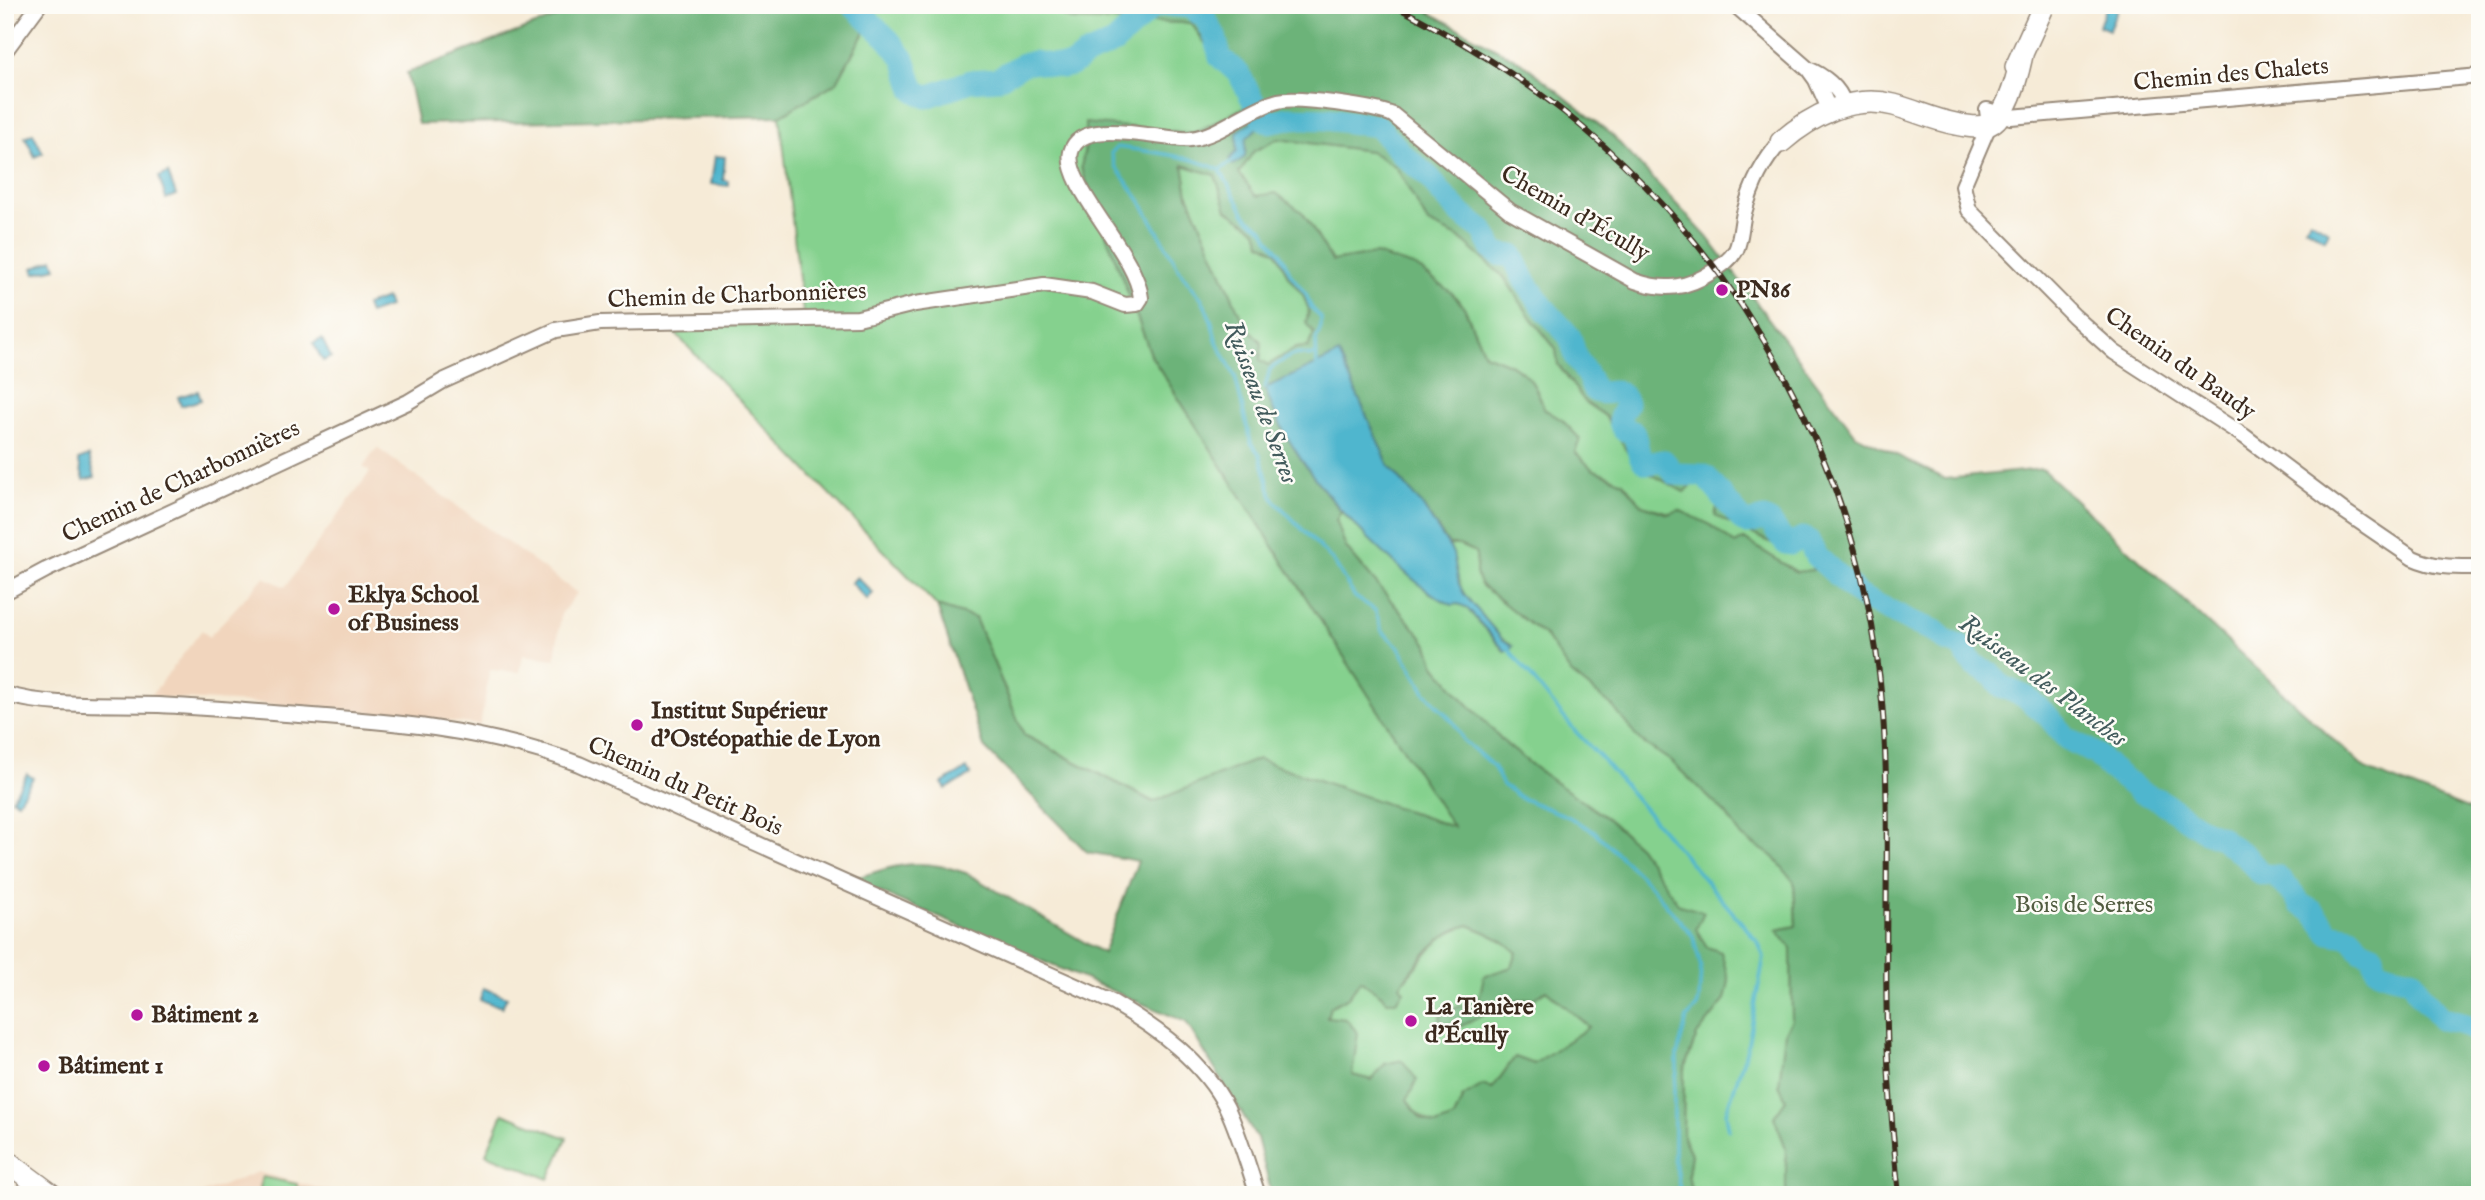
<svg xmlns="http://www.w3.org/2000/svg" width="2485" height="1200" font-family="'IM FELL English',serif">
  <style>
    .built { fill: #f1d5bd }
    .green { fill: #85d18e; stroke: #607e56; stroke-width: 2 }
    .forest { fill: #6cb379; stroke: #546e4c; stroke-width: 2; fill-rule: evenodd }
    .water { fill: #50b6ce; stroke: #467076; stroke-width: 2 }
    .lines { fill: none; stroke-linecap: round; stroke-linejoin: round }
    .stream { stroke: #50b6ce; stroke-width: 3.5 }
    .river { stroke: #50b6ce; stroke-width: 23 }
    .street-casing { stroke: #988a7a; stroke-width: 18 }
    .secondary-casing { stroke: #988a7a; stroke-width: 24 }
    .street { stroke: #fff; stroke-width: 14 }
    .secondary { stroke: #fff; stroke-width: 21 }
    .rail-casing { stroke: #3b2a1e; stroke-width: 6 }
    .rail { stroke: #fdfcf7; stroke-width: 3.5; stroke-dasharray: 10; stroke-linecap: butt }
    .poi-dot { fill: #b5179e; stroke: #fdfcf7; stroke-width: 2.5 }
    .labels { text-anchor: middle; dominant-baseline: central; stroke-width: 5; stroke-linejoin: round; paint-order: stroke }
    .street-label { font-size: 24px; fill: #3b2a1e; stroke: #fdfcf7 }
    .poi-label { font-size: 24px; font-weight: bold; fill: #3b2a1e; stroke: #fdfcf7; text-anchor: start }
    .park-label { font-size: 24px; fill: #515c40; stroke: #fdfcf7 }
    .water-label { font-size: 26px; font-style: italic; fill: #425b5c; stroke: #fdfcf7 }
  </style>
  <rect width="100%" height="100%" fill="#fdfcf7"/>
  <filter id="ink" filterUnits="userSpaceOnUse"><feTurbulence type="fractalNoise" baseFrequency=".0143" numOctaves="2"/><feDisplacementMap in="SourceGraphic" scale="14" xChannelSelector="R" yChannelSelector="G"/><feConvolveMatrix kernelMatrix="1 2 1 2 8 2 1 2 1" color-interpolation-filters="sRGB"/></filter>
  <filter id="wash" filterUnits="userSpaceOnUse"><feTurbulence type="fractalNoise" baseFrequency=".00686" numOctaves="4" result="noise"/><feDisplacementMap in="SourceGraphic" scale="28" xChannelSelector="R" yChannelSelector="G"/><feGaussianBlur stdDeviation="1.57" result="paint"/><feColorMatrix in="noise" values="0 0 0 0 0 0 0 0 0 0 0 0 0 0 0 0 0 1.4 0 .05"/><feComposite in="paint" operator="in"/></filter>
  <g filter="url(#wash)">
    <rect width="100%" height="100%" fill="#f6ebd7"/>
    <path class="built" d="M377,448l200,145 -16,21 -6,45 -32,-4 -3,17 -30,-2 -10,55 -148,-17 -182,-11 52,-67 7,7 55,-60 21,10 85,-115 -7,-5z
      M258,1172l87,23h-147z"/>
    <path class="green" d="M879,5h162l30,15 120,3 59,83 -56,27 -109,16 -4,19 71,189 302,471 -196,-69 -104,43 -130,-67 -49,-117 -38,-12 -267,-278 133,-15 -23,-197 57,-34z
      M1278,139l92,12 26,16 32,56 30,14 46,40 27,41 25,31 2,16 28,38 19,12 31,51 59,17 14,7 9,12 68,47h16l8,9 3,12 -16,2 -53,-33 -9,5 -26,-20 -67,-19 -19,-23 -31,-13 -17,-17 5,-13 -18,-19 -18,-11c-11,-37 -25,-42 -60,-55l-20,-47 -89,-53 -43,7 -29,-48 -47,-16 -17,-24 15,-22z
      M1183,165l32,10 12,34 30,21 4,13 16,9 11,24 15,19 6,15 -3,13 8,10 -6,14 -12,1 -28,17 -8,-5 2,-17 -18,-19 -56,-129z
      M1341,511l22,22 67,60 36,14 38,44 6,-8 -8,-4c-10,-13 -36,-38 -41,-51 -6,-14 -5,-29 -12,-43h10l16,7c5,13 -4,17 6,33l65,52 25,36 43,34 25,33 32,21 55,53 16,23 32,20 20,25 2,44 -19,4 14,18 1,72 -7,12 1,68 -12,17 12,31v47h-94l-4,-20 3,-21 -8,-17 1,-67 13,-35 28,-35 -18,-53 -68,-100 -31,-28 -66,-46 -35,-28 -45,-47 -27,-33 -8,-22 -81,-95 -10,-29z
      M1469,925c18,8 34,14 48,28l-5,14 -27,9 -5,23 -15,8 -16,1 8,20 52,-26 26,-4 11,-8 43,37 -55,37 -19,-7 -23,32 -9,-4 -20,12 -9,21 -18,7c-29,-12 -36,-35 -51,-61l-13,16 -20,-5 -25,-58 3,-10 18,-10 13,-17c8,9 19,11 26,21l46,-55 20,-18z
      M503,1113l64,25 -18,41 -63,-25z
      M262,1177l35,7v4l32,7h-70z"/>
    <path class="forest" d="M589,5h290l-42,77 -57,34 -362,8 -11,-51z
      M1041,5h375l108,59 87,70 96,103 149,198 89,44 97,-10 323,300 115,45v381h-694v-47l-12,-31 12,-17 -7,-15 6,-53 7,-12 -1,-72 -14,-18 19,-4 -2,-44 -20,-25 -32,-20 -16,-23 -55,-53 -32,-21 -26,-33 -42,-34 -25,-36 -65,-52c-10,-16 -1,-19 -6,-33l-16,-7h-10l-27,-40 -33,-39 -50,-111 -74,33c15,45 46,88 76,123l-5,9 10,28 81,95 8,22 27,33 45,47 35,28 66,46 31,28 40,58 25,7 -8,17 11,18 14,5 8,29 -4,19 -28,35 -13,35 -1,67 8,17 -3,21 4,20h-420l-15,-57 -71,-116 -335,-142c45,-16 69,-23 115,-7l137,80 35,-92 -51,-9 -103,-105 -47,-141 38,12 49,117 129,67 105,-43 195,68 -301,-470 -71,-190 4,-18v-26l109,10 55,-28 -58,-82 -120,-3zM1278,139l92,12 26,16 32,56 30,14 46,40 27,41 25,31 2,15 28,39 19,13 31,50 48,26 11,-9 14,7 9,12 -3,14 71,34 16,-1 8,9 3,12 -17,2 -52,-33 -9,5 -26,-20 -30,-14 -11,4 -26,-9 -19,-23 -31,-13 -17,-17 5,-13 -18,-19 -18,-11c-11,-36 -25,-42 -60,-55l-20,-47 -12,-14 -36,-26 -41,-13 -43,7 -29,-48 -27,-20 -20,3 -17,-23 15,-22zM1183,165l32,10 12,35 30,20 4,13 16,9 11,24 15,19 6,15 -3,13 8,10 -6,14 -12,1 -28,17 -8,-5 2,-17 -18,-19 -56,-129zM1469,925c18,8 35,14 48,28l-5,14 -28,9 -5,23c-14,9 -27,6 -39,17l1,11 16,1 52,-26 26,-4 11,-8 43,37 -55,37 -19,-7 -23,32 -9,-4 -20,12 -9,21 -18,7 -15,-6 -14,-19 10,-20 -15,-20 -17,4 -13,16 -20,-5 6,-42 -12,-14 -19,-2 3,-10 18,-10 13,-17c8,9 19,11 26,21h9l8,-10 -4,-5c18,-25 38,-54 69,-61z"/>
    <path class="water" d="M2107,5l11,3 -9,22 -10,-4z
      M1255,119l6,5 -15,15 -1,18 -12,8 -3,-6 7,-8v-19z
      M33,133l10,20 -8,4 -10,-20z
      M715,156l10,1 -2,23 5,1v5l-17,-2z
      M168,173l8,22 -10,4 -7,-22z
      M2310,220l19,11 -4,8 -20,-12z
      M53,259l3,9 -21,5 -2,-5z
      M386,298l3,9 -20,7 -3,-9z
      M322,339l9,18 -8,4 -10,-18z
      M1339,354l50,112 33,39 31,48 6,31 5,10 38,45 11,7 -3,4 -5,1 -39,-44 -8,-3 -6,1c-24,-11 -43,-29 -64,-48 -49,-45 -102,-104 -123,-169z
      M198,391l3,9 -20,6 -3,-9z
      M89,456l6,21 -11,3 -6,-20z
      M857,577l16,16 -6,7 -16,-17z
      M967,769l4,6 -25,14 -4,-6z
      M27,774l6,4 -15,24 -6,-3z
      M483,988l24,9 -5,10 -22,-7z"/>
    <g class="lines">
      <path class="stream" d="M1255,125l7,-7
        M1233,161l-13,9c-32,-15 -69,-18 -103,-23l-6,6 4,13 25,34 42,74 20,25 9,21 5,20 19,36 16,67 9,12 12,41 4,6 57,59 22,36 20,13 7,21 17,16 26,45 29,31 9,17 30,26 10,19 18,13 48,19 26,15 52,50 46,54 8,31 -2,33 -2,7 -10,11 -10,37v16l-3,18v69l7,37
        M1220,170l25,44 4,5 15,10 4,9 12,14 11,23 15,19 5,13 10,11v9l-5,13 1,29
        M1265,388l5,-19c15,-9 22,-19 40,-13l5,-2
        M1507,647l68,84 27,28 156,183 6,15 -17,92 -21,64 3,17"/>
      <path class="river" d="M852,5l36,34 16,20 10,31 13,7 44,-16 26,-2 26,-15 11,-2 28,5 10,-2 12,-9 30,-13 39,-36 13,-2
        M1168,5l23,2 14,11 10,18 5,21 19,17 23,44 6,4 21,-4 38,1 51,7 24,28 28,24 11,15 21,22 21,15 10,20 6,4 14,2 12,25 19,27 26,29 6,20 13,21 5,12c14,9 23,-8 33,13 -4,11 -12,15 -3,27l9,2c5,8 3,27 14,31 5,1 12,-2 17,-2l11,13 26,1 5,2 37,44 5,2 16,-4 6,3 15,21 6,1 11,-6 6,2 8,16 44,40 50,25 25,10 11,10 14,5 14,19 17,9 10,12 25,11 21,18 19,23 30,16 14,14 30,24 19,8 44,30 17,7 8,7 17,11 16,19 15,2 18,18 6,10 14,8 15,21 22,4 10,13 12,5c1,4 1,9 3,12 4,7 29,11 36,11l7,15 23,26 17,3 21,12"/>
    </g>
  </g>
  <g filter="url(#ink)">
    <g class="lines">
      <defs>
        <path id="street" d="M1735,5l73,64
          M5,51l34,-46
          M2480,76l-469,41 -24,-7 2,15 -26,61 6,24 105,106 40,36 130,84 100,75 69,47c22,10 43,9 67,9
          M1830,111l-14,-31 -8,-11c15,6 32,19 36,35
          M5,592l41,-22 362,-168 35,-21 113,-51 44,-7 258,-5 57,-14 129,-19 48,7 33,13 12,-1 4,-6c-4,-44 -78,-113 -70,-146 10,-38 93,-10 119,-13 32,-4 57,-30 88,-38 17,-5 97,6 115,14l117,96 125,70c29,10 51,8 77,-9 9,-6 18,-12 24,-22 5,-11 5,-25 8,-37 7,-27 18,-51 37,-71
          M5,694c44,14 107,9 154,11 42,2 85,6 127,9 102,7 197,14 293,50l535,239c44,26 89,58 113,105 13,28 21,58 31,87"/>
        <path id="secondary" d="M2016,67l28,-62
          M1781,142c31,-27 72,-48 113,-37 22,6 40,15 62,19 10,2 22,5 32,1 20,-8 30,-51 34,-70
          M5,1160l47,35"/>
      </defs>
      <use href="#street" class="street-casing"/>
      <use href="#secondary" class="secondary-casing"/>
      <use href="#street" class="street"/>
      <use href="#secondary" class="secondary"/>
      <defs>
        <path id="rail" d="M1393,5c60,31 118,65 171,107 180,144 299,360 318,590 9,108 2,217 5,326 1,56 6,111 12,167"/>
      </defs>
      <use href="#rail" class="rail-casing"/>
      <use href="#rail" class="rail"/>
    </g>
  </g>
  <g class="poi-dot">
    <circle cx="1722" cy="290" r="7"/>
    <circle cx="334" cy="609" r="7"/>
    <circle cx="637" cy="725" r="7"/>
    <circle cx="137" cy="1015" r="7"/>
    <circle cx="1411" cy="1021" r="7"/>
    <circle cx="44" cy="1066" r="7"/>
  </g>
  <g class="labels">
    <g class="street-label">
      <text transform="translate(2231 75) rotate(-5)">Chemin des Chalets</text>
      <text transform="translate(1575 214) rotate(30)">Chemin d'Écully</text>
      <text transform="translate(737 296) rotate(-2)">Chemin de Charbonnières</text>
      <text transform="translate(2180 364) rotate(35)">Chemin du Baudy</text>
      <text transform="translate(181 482) rotate(-25)">Chemin de Charbonnières</text>
      <text transform="translate(685 787) rotate(24)">Chemin du Petit Bois</text>
    </g>
    <g class="poi-label">
      <text x="1736" y="290">PN86</text>
      <text x="348" y="595">Eklya School<tspan x="348" dy="28">of Business</tspan></text>
      <text x="651" y="711">Institut Supérieur<tspan x="651" dy="28">d'Ostéopathie de Lyon</tspan></text>
      <text x="1425" y="1007">La Tanière<tspan x="1425" dy="28">d'Écully</tspan></text>
      <text x="151" y="1015">Bâtiment 2</text>
      <text x="58" y="1066">Bâtiment 1</text>
    </g>
    <g class="park-label">
      <text x="2084" y="905">Bois de Serres</text>
    </g>
    <g class="water-label">
      <text transform="translate(1261 402) rotate(70)">Ruisseau de Serres</text>
      <text transform="translate(2043 681) rotate(37)">Ruisseau des Planches</text>
    </g>
  </g>
  <rect width="2485" height="1200" fill="none" stroke="#fdfcf7" stroke-width="28"/>
</svg>
